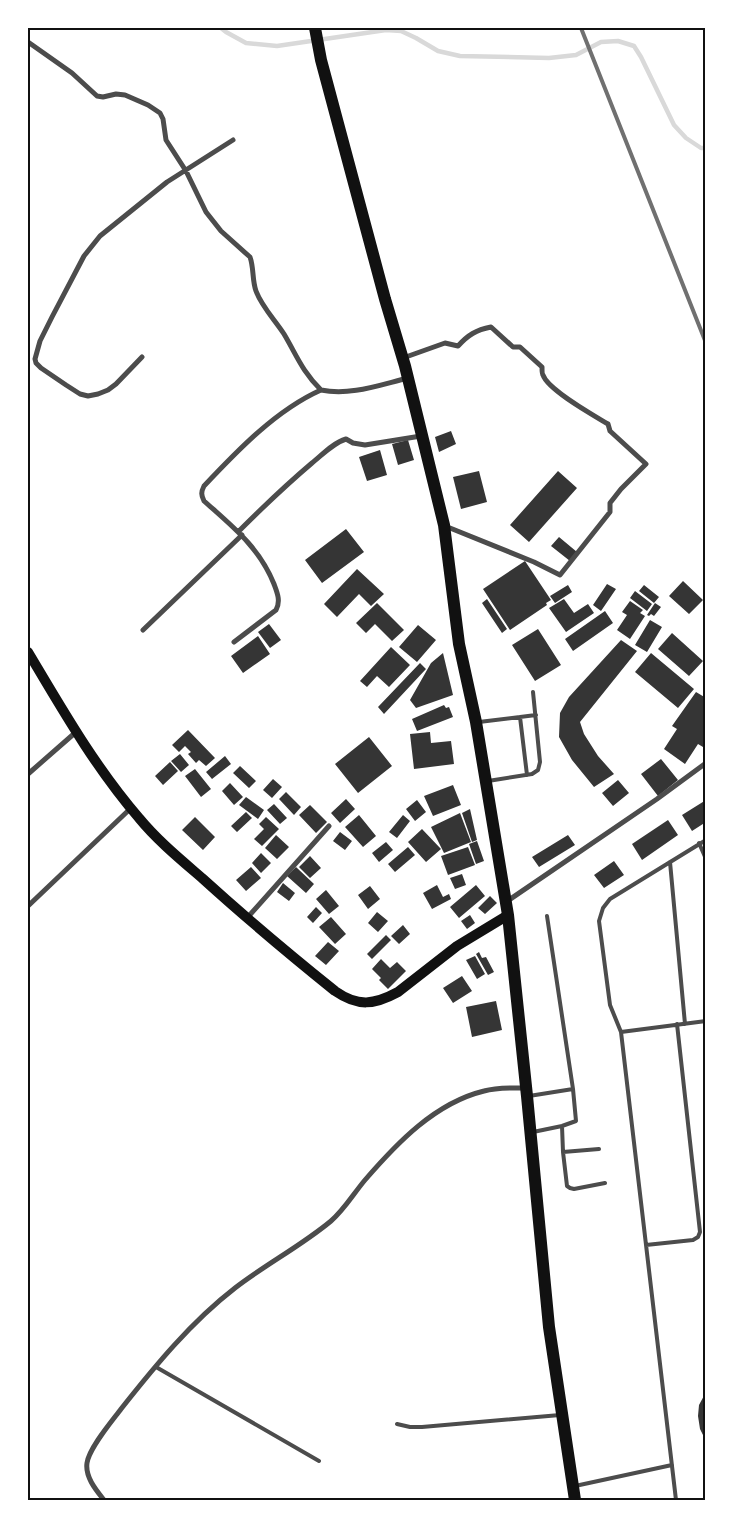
<svg xmlns="http://www.w3.org/2000/svg" width="733" height="1528" font-family="Bitter,serif">
  <style>
    .lines { fill: none; stroke-linecap: round; stroke-linejoin: round }
    .stream { stroke: #d9d9d9; stroke-width: 4.5 }
    .building { fill: #353535 }
    .service { stroke: #4c4c4c; stroke-width: 4 }
    .minor { stroke: #4c4c4c; stroke-width: 5 }
    .secondary { stroke: #111; stroke-width: 10 }
    .primary { stroke: #111; stroke-width: 12 }
    .rail { stroke: #707070; stroke-width: 4 }
    .neatline { fill: none; stroke: #111; stroke-width: 2 }
  </style>
  <rect width="100%" height="100%" fill="#fff"/>
  <g class="lines">
    <path class="stream" d="M221,28l5,4 20,11 31,3 109,-16 15,1 15,7 22,13 22,5 89,2 27,-3 25,-13 17,-1 16,5 7,11 33,68 12,13 15,10h5"/>
  </g>
  <path class="building" d="M451,431l5,13 -17,8 -4,-15z
    M408,440l6,20 -16,5 -6,-21z
    M380,450l7,25 -20,6 -8,-24z
    M479,471l8,31 -26,7 -8,-32z
    M558,471l19,17 -48,54 -19,-17z
    M346,529l18,23 -42,31 -17,-23z
    M559,537l18,15 -7,9 -19,-15z
    M525,561l26,39 -5,3 1,2 -37,25 -27,-41z
    M357,569l27,25 -13,12 -12,-12 -22,23 -13,-13z
    M683,581l20,19 -14,14 -20,-18z
    M607,584l9,5 -15,22 -8,-6z
    M568,585l4,7 -17,11 -5,-7z
    M644,585l15,12 -5,6 -15,-12z
    M635,591l17,13 -5,7 -17,-13z
    M487,599l20,30 -5,4 -20,-30z
    M564,599l10,14 14,-9 6,9 -28,19 -17,-24z
    M630,601l13,9 -3,3 5,3 -15,23 -13,-9 10,-15 -5,-3z
    M377,603l27,27 -12,11 -17,-17 -9,9 -10,-10z
    M655,603l6,4 -7,9 -3,-2 -2,2 -2,-1z
    M605,611l8,12 -40,28 -8,-12z
    M650,620l12,7 -15,25 -12,-7z
    M269,624l12,16 -11,8 -12,-16z
    M418,625l18,15 -19,22 -18,-15z
    M538,629l23,36 -26,16 -23,-36z
    M672,633l31,28 -14,15 -31,-27z
    M258,636l12,18 -27,19 -12,-17z
    M621,640l16,11 -57,71 4,12 14,22 16,18 -20,13 -22,-27 -13,-23 1,-24 9,-16z
    M391,647l19,18 -21,22 -12,-11 -10,11 -7,-6z
    M443,653l10,42 -37,13 -6,-8 21,-37z
    M651,653l43,36 -16,19 -43,-36z
    M420,663l6,6 -42,45 -6,-7z
    M696,692l10,6v45l-3,4 -5,-3 -13,20 -21,-15 13,-20 -5,-3z
    M444,705l2,3 3,-1 4,10 -36,14 -5,-12z
    M188,730l27,28 -9,8 -7,-6 -3,3 -8,-9 3,-2 -6,-6 -6,6 -7,-7z
    M430,732l1,11 20,-2 3,23 -40,5 -4,-35z
    M369,737l23,29 -34,27 -23,-29z
    M180,754l9,11 -8,7 -10,-11z
    M225,756l6,8 -19,15 -6,-7z
    M661,759l17,21 -20,16 -17,-22z
    M170,762l8,9 -15,14 -8,-9z
    M240,766l16,15 -7,7 -16,-15z
    M195,769l16,20 -10,8 -16,-21z
    M273,779l9,8 -10,11 -9,-8z
    M618,780l11,13 -16,13 -11,-13z
    M230,783l13,14 -9,8 -12,-14z
    M453,785l8,20 -28,11 -9,-20z
    M286,792l15,15 -7,8 -15,-16z
    M246,797l18,13 -6,9 -19,-14z
    M346,799l9,10 -15,14 -9,-10z
    M417,800l9,12 -11,9 -9,-12z
    M706,800v22l-14,9 -10,-16z
    M274,804l13,14 -7,6 -13,-14z
    M310,805l17,17 -11,11 -17,-18z
    M470,809l7,31 -5,2 -10,-29z
    M246,812l6,6 -15,14 -6,-6z
    M460,813l11,29 -27,11 -13,-26z
    M359,815l17,21 -13,11 -18,-20z
    M403,815l7,6 -13,17 -8,-6z
    M195,817l20,20 -12,13 -21,-20z
    M266,817l13,12 -17,17 -8,-7 10,-10 -5,-5z
    M668,820l10,15 -36,25 -10,-16z
    M422,829l19,20 -15,13 -18,-20z
    M340,832l12,9 -7,9 -12,-9z
    M276,835l13,12 -12,12 -12,-11z
    M568,835l7,10 -36,22 -7,-10z
    M477,841l7,20 -8,3 -7,-20z
    M386,842l7,8 -14,12 -7,-9z
    M408,847l7,8 -20,17 -7,-8z
    M468,847l7,18 -27,10 -7,-19z
    M261,853l10,10 -10,10 -9,-10z
    M310,856l11,12 -11,10 -11,-11z
    M614,861l10,14 -20,13 -10,-13z
    M251,867l10,11 -15,13 -10,-11z
    M296,867l18,17 -8,9 -19,-17z
    M462,874l4,11 -11,4 -5,-11z
    M283,883l12,10 -6,8 -12,-9z
    M437,885l6,12 6,-3 2,5 -19,10 -9,-16z
    M476,885l9,11 -26,22 -9,-11z
    M370,886l10,13 -12,10 -10,-14z
    M326,890l13,16 -10,8 -13,-15z
    M490,896l7,7 -12,11 -7,-6z
    M316,907l6,6 -9,10 -6,-6z
    M377,912l11,9 -10,11 -10,-9z
    M470,915l5,8 -8,6 -6,-8z
    M331,917l15,17 -11,10 -16,-17z
    M403,925l7,9 -11,10 -8,-8z
    M386,935l5,5 -19,19 -5,-5z
    M328,942l11,9 -13,14 -11,-9z
    M479,952l3,6 4,-1 8,15 -6,3 -12,-21z
    M475,956l10,18 -8,5 -11,-19z
    M381,959l9,9 7,-6 9,9 -18,18 -9,-9 2,-2 -9,-9z
    M462,976l10,15 -19,12 -10,-15z
    M496,1001l6,29 -30,7 -6,-30z
    M706,1392v49l-6,-12 -2,-13 1,-11z"/>
  <g class="lines">
    <path class="service" d="M520,717l7,58
      M479,722l57,-7
      M488,781l44,-7 6,-4 2,-8 -7,-70
      M699,843l7,16
      M670,862l15,162
      M621,1032l85,-11
      M529,1096l44,-7
      M562,1126l1,26 4,34 3,2 4,1 31,-6
      M533,1132l29,-6 14,-5 -3,-32 -26,-173
      M563,1152l36,-3
      M646,1245l47,-5 5,-3 2,-5 -23,-208
      M156,1367l163,94
      M397,1424l13,3h12l138,-12
      M575,1486l97,-21
      M676,1500l-55,-468 -11,-27 -11,-84 4,-13 7,-9 96,-59"/>
    <path class="minor" d="M28,42l44,31 25,23 6,1 13,-3 9,1 23,10 12,8 3,6 3,21 20,31 20,41 15,19 29,26c4,11 2,23 6,34 6,16 19,29 28,43 13,22 18,37 37,56 29,6 58,-5 87,-12
      M142,357l-26,27 -8,6 -10,4 -10,2 -8,-2 -14,-9 -25,-17 -5,-5 -1,-4 5,-18 12,-24 32,-61 16,-20 67,-54 66,-42
      M403,358l42,-15 13,3c10,-11 18,-16 33,-19l22,20h7l22,20c0,1 0,7 1,8 5,15 50,40 65,49l2,7 36,33 -25,25 -11,14v9l-50,63 -26,-13 -89,-36
      M238,532c24,-24 48,-47 74,-69 10,-8 21,-20 34,-24l7,4 12,2 56,-9
      M143,630l99,-95
      M234,642l42,-32c5,-9 1,-18 -2,-26 -15,-37 -41,-57 -70,-83 -3,-6 -3,-9 0,-15 33,-35 72,-76 117,-96
      M28,774l48,-42
      M506,902l151,-103 49,-36
      M28,906l103,-98
      M247,918l82,-92
      M104,1500c-8,-10 -19,-23 -17,-37 2,-15 25,-42 34,-54 34,-43 70,-87 114,-121 31,-24 66,-42 96,-67 13,-11 23,-28 34,-41 32,-37 70,-77 119,-89 14,-4 28,-3 42,-3"/>
    <path class="secondary" d="M28,652c34,57 67,115 111,166 18,22 41,41 63,60 43,39 87,76 133,113 23,16 39,14 63,1l59,-46 51,-31"/>
    <path class="primary" d="M315,28l6,32 64,239 20,67 39,159 15,119 17,78 32,193 19,181 22,231 26,173"/>
    <path class="rail" d="M581,28l125,315"/>
  </g>
  <rect width="733" height="1528" fill="none" stroke="#ffffff" stroke-width="58"/>
  <rect x="29" y="29" width="675" height="1470" class="neatline"/>
</svg>
